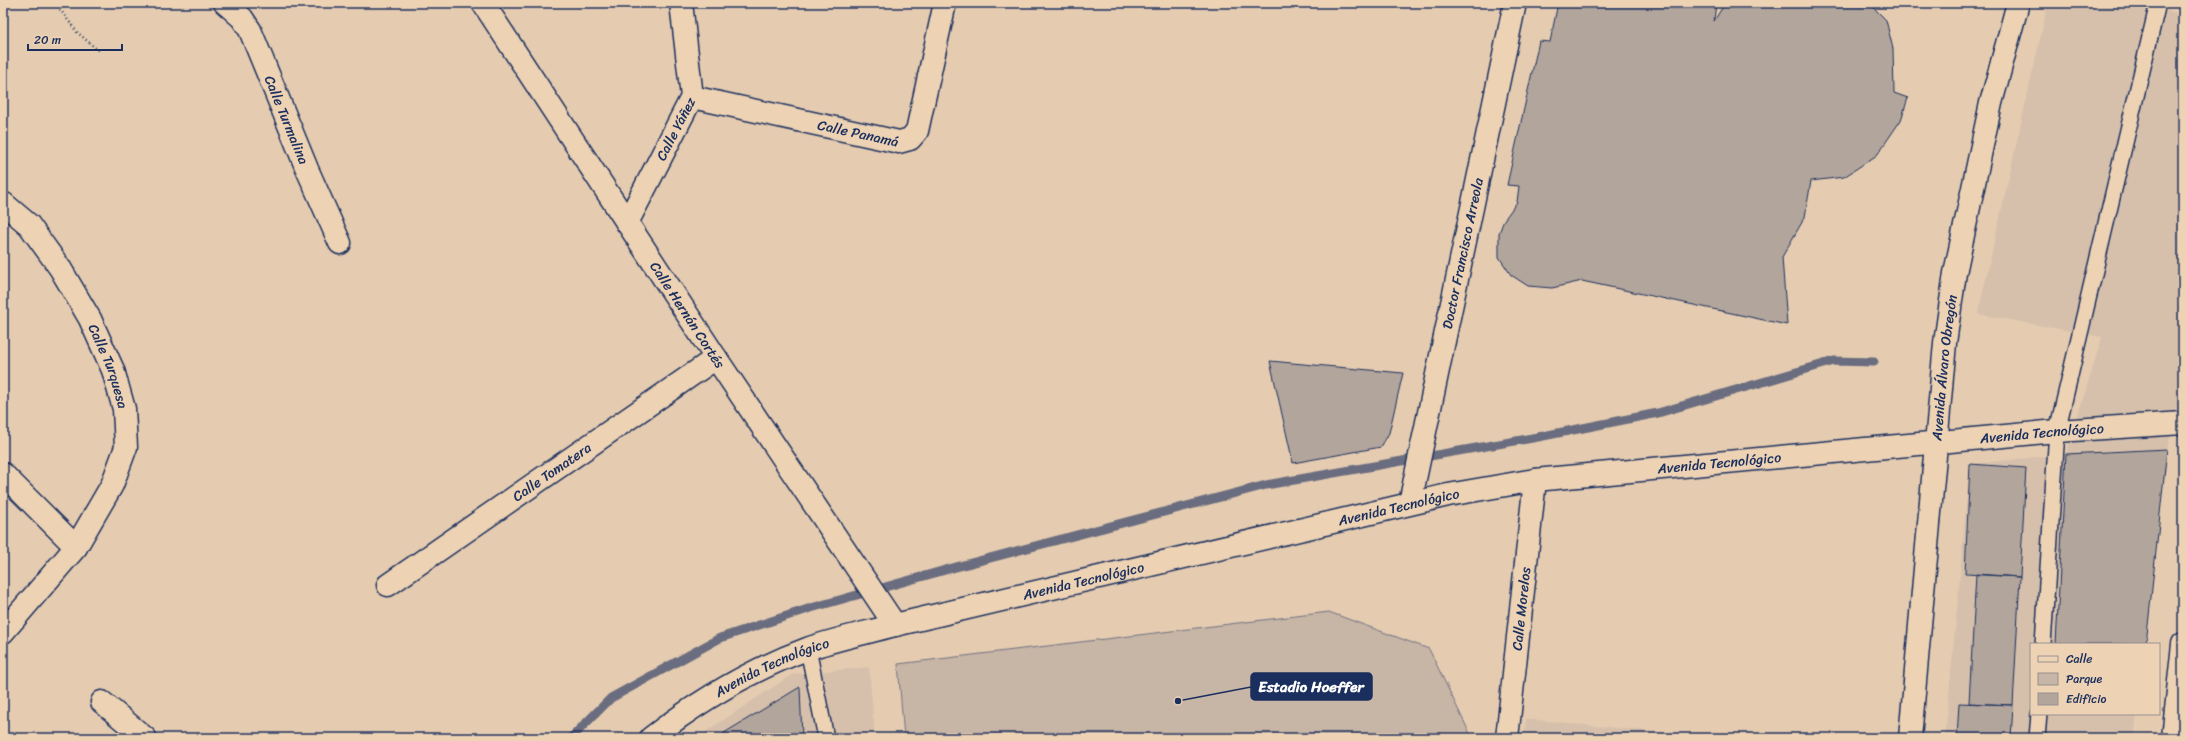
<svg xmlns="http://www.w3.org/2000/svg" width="2186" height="741" font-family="Sriracha,sans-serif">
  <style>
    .built { fill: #d6c0ab }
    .green { fill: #c7b5a5; stroke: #717282 }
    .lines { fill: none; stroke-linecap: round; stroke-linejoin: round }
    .stream { stroke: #6b6d7f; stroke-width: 9 }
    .building { fill: #b2a59c; stroke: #1b2f5e }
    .service-casing { stroke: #1b2f5e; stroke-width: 18 }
    .minor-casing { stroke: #1b2f5e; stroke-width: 25 }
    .tertiary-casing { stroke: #1b2f5e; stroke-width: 25 }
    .secondary-casing { stroke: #1b2f5e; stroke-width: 25 }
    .trunk-casing { stroke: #1b2f5e; stroke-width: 25 }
    .path { stroke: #1b2f5e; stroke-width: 2.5; stroke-dasharray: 1 3; stroke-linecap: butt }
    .service { stroke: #edd3b4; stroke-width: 15 }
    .minor { stroke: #edd3b4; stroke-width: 22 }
    .tertiary { stroke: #edd3b4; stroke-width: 22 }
    .secondary { stroke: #edd3b4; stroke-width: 22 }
    .trunk { stroke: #edd3b4; stroke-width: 22 }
    .labels { text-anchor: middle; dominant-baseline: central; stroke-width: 3; stroke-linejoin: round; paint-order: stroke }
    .street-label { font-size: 14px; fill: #1b2f5e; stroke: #edd3b4 }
    .leader { fill: none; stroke: #1b2f5e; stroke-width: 1.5 }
    .callout-dot { fill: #1b2f5e; stroke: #edd3b4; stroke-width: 1.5 }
    .callout { fill: #1b2f5e; stroke: #1b2f5e; stroke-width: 1.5 }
    .callout-label { font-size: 15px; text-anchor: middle; font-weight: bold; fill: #fff }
  </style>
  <rect width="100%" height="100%" fill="#e5ccb1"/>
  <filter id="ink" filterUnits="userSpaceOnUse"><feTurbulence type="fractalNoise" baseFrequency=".025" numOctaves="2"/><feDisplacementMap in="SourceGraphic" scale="8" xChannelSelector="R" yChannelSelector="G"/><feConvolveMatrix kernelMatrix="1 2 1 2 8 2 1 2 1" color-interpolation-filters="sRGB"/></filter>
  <g filter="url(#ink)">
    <path class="built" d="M2048,3h82l53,11v379l-16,56 -22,195h-114v70h106l-3,24h-189l25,-274 96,-10 36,-117 -124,-23z
      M869,667l6,71h-179l97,-64z
      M1526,719l193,19h-195z"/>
    <path class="green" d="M1329,612l100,37 43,89h-568l-6,-74z"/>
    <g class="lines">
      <path class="stream" d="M571,738l40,-40 109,-60 91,-30 145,-41 310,-82 272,-48 120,-24 176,-52 40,1"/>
    </g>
    <path class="building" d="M1558,3h158l-2,18 11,-18h144l17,17 7,29 1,44 14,5 -7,22 -24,35 -33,22 -33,4 -6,36 -23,40 5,68 -205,-44 -30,7 -24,-2 -17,-11 -12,-18v-24l5,-13 13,-18 2,-16 -12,-1 32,-144 11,1z
      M1270,361l133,12 -14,60 -8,14 -88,16z
      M2167,449l-21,195h-90l10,-190z
      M1970,464l56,4 -6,109 -55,-3z
      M1976,574l44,3 -7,128 -44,-2z
      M800,687l2,51h-77l-1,-5z
      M1959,703l54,2 -2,33h-54z"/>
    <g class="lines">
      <defs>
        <path id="service" d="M2043,644l14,-213 101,-428
          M808,649l18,89
          M2037,738l2,-24"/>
        <g id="minor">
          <path id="s1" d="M225,3l17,15 8,12 57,139 33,74"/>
          <path id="s2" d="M483,3l233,355 179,267"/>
          <path id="s3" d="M692,97l207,45 11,-3 7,-8 28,-128"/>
          <path id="s4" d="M3,203l26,22 31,43 30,51 23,51 11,39 2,38 -14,38 -36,62 -73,85"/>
          <path id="s5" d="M627,223l65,-126 -11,-94"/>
          <path d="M3,474l73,73"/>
          <path id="s6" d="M388,585l328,-227"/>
          <path d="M102,702l43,36"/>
          <path id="s7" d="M1507,738l28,-258"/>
        </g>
        <g id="tertiary">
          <path id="s8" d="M1410,503l105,-500"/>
        </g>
        <g id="secondary">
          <path id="s9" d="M651,738c48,-37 99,-68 156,-89 28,-10 59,-16 88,-24l553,-130 87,-15 522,-49 126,-8"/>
        </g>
        <g id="trunk">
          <path id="s10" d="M1910,738l35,-395 10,-70 36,-170 27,-100"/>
          <path d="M2173,738l10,-94"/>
        </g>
      </defs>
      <use href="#service" class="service-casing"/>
      <use href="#minor" class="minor-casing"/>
      <use href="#tertiary" class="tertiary-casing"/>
      <use href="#secondary" class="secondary-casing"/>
      <use href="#trunk" class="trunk-casing"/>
      <path class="path" d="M55,3l22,29 23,20"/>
      <use href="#service" class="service"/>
      <use href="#minor" class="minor"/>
      <use href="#tertiary" class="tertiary"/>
      <use href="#secondary" class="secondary"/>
      <use href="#trunk" class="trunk"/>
    </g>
  </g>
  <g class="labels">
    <g class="street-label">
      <text stroke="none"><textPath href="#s1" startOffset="134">Calle Turmalina</textPath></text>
      <text stroke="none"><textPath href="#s5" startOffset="106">Calle Yáñez</textPath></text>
      <text stroke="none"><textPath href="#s3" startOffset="170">Calle Panamá</textPath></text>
      <text stroke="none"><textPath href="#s8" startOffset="255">Doctor Francisco Arreola</textPath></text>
      <text stroke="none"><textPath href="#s2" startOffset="373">Calle Hernán Cortés</textPath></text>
      <text stroke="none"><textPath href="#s4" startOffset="197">Calle Turquesa</textPath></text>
      <text stroke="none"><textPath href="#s10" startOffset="372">Avenida Álvaro Obregón</textPath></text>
      <text stroke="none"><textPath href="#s9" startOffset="1437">Avenida Tecnológico</textPath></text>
      <text stroke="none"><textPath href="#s9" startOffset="1113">Avenida Tecnológico</textPath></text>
      <text stroke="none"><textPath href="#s6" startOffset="199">Calle Tomatera</textPath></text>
      <text stroke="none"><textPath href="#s9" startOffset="789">Avenida Tecnológico</textPath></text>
      <text stroke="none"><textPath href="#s9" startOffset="465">Avenida Tecnológico</textPath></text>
      <text stroke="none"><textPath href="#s7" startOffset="130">Calle Morelos</textPath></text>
      <text stroke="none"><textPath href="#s9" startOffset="141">Avenida Tecnológico</textPath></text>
    </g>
  </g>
  <path class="leader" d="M1178 701L1251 687"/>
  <circle class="callout-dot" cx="1178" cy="701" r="4"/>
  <rect class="callout" x="1251" y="673" width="121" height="27" rx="4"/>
  <g class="callout-label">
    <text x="1311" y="692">Estadio Hoeffer</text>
  </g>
  <rect width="2186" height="741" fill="none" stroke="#edd3b4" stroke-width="16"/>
  <rect x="8" y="8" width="2170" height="725" fill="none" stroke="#1b2f5e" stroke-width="1.5" filter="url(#ink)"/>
  <rect x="2030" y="643" width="130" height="72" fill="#edd3b4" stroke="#999192"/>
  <rect x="2038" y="656" width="20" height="6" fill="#edd3b4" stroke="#999192"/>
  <text x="2066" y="663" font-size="12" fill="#1b2f5e">Calle</text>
  <rect x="2038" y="673" width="20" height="12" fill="#c7b5a5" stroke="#999192"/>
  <text x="2066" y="683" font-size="12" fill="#1b2f5e">Parque</text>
  <rect x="2038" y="693" width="20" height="12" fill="#b2a59c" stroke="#999192"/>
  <text x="2066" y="703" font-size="12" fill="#1b2f5e">Edificio</text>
  <path d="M28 44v6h94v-6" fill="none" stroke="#1b2f5e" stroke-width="2"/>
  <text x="34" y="44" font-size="12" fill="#1b2f5e" stroke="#edd3b4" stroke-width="3" paint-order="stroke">20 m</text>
</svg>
